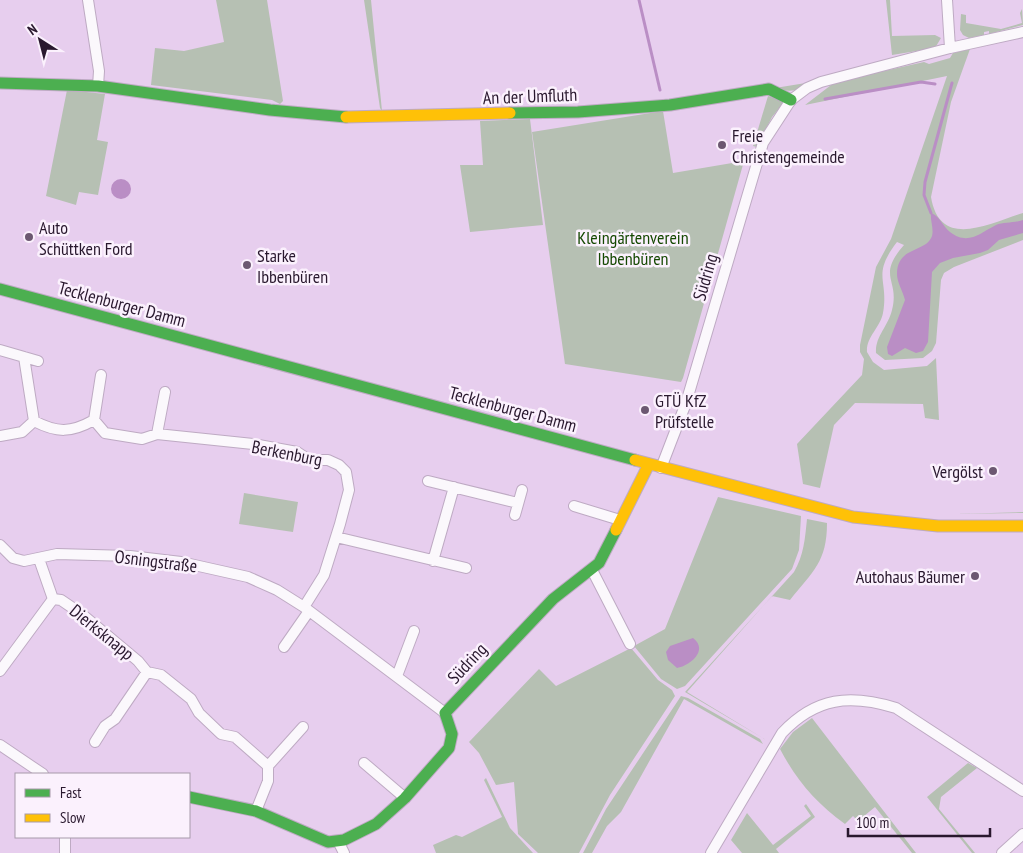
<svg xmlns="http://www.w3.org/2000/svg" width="1023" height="853" font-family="'PT Sans Narrow',sans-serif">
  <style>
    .green { fill: #b6c0b3 }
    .water { fill: #ba8ec5 }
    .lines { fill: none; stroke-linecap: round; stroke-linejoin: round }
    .stream { stroke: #ba8ec5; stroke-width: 3 }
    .street-casing { stroke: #beaac3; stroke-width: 12 }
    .fast-casing { stroke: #beaac3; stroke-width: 13 }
    .slow-casing { stroke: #beaac3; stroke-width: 13 }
    .street { stroke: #fbf8fc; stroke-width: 10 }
    .fast { stroke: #4caf50; stroke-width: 11 }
    .slow { stroke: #ffc107; stroke-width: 11 }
    .poi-dot { fill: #6c5871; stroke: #fbf1fd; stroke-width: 2 }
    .labels { text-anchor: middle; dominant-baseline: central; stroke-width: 5; stroke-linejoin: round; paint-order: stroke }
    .street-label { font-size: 18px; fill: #29182e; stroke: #fbf1fd }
    .poi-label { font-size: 18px; fill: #29182e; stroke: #fbf1fd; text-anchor: start }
    .park-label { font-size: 18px; fill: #144801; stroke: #fbf1fd }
  </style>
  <rect width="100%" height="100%" fill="#e7ceee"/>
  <path class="green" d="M216,0h51l16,101 -3,3 -8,-4 -121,-15 4,-37 29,3 40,-9z
    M364,0h7l11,111 -2,-3z
    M886,0h4l2,36 43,-1 6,3 -6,10 -43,7z
    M1022,9l1,16 -34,9v-3l-5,1v3l-15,3 -6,-3 -3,-5 1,-16 5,1v8l35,6 21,-6 -2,-10z
    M970,49l-19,53 -20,95c9,54 59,26 92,16v27l-69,27 -10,6 -3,7 -5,63 -4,8 -9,7 -38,2 -9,-7c-1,-17 12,-26 16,-43 8,-31 -16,-33 12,-65l-7,-3c-26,34 -8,37 -14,71 -3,15 -17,24 -16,39l6,10 11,8 43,-4 9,-8 3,62 -14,-2 -2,-14 -68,-1 -21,22 -14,63 -17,-4 -6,-40 65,-69 2,-16 -4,-7v-7l16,-78 15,-28 56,-163 -142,29 30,-23 89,-20 5,2 21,-6 3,-5z
    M812,82c-14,9 -21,11 -37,6z
    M67,90l38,4 -8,46 11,2 -10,53 -19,-3 -3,13 -30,-9z
    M768,96l14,5v4l-10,12 -15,30 -4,-1z
    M663,111l10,62 71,-12 -61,217 -2,4 -116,-18 -33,-232z
    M530,119l13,106 -73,7 -10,-67h23l-3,-44z
    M244,493l54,9 -5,30 -54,-8z
    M718,497l83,19 -2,34 -7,19 -107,117 -8,3 -16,-10 -27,-33 31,-17z
    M1023,512v1l-68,1z
    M807,519l20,4c0,39 -14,48 -37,77l-18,-4 -85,96 79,48 -81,-48 109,-120c10,-17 11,-34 13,-53z
    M631,648l27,32 14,10 3,6 -65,99 -31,58h-41l-20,-19 -4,-52 -18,3 -17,-32 -10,-11 70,-73 17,17z
    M681,696l7,2 72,41 3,5 -79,-45 -63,113 -14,14 -15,27h-9l23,-44z
    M812,718l104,135h-4l-37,-46 -17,14 -5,-5 -8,8c-29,-21 -48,-43 -65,-75l13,-17z
    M968,763l9,5 -36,29 -2,12 36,44h-3l-45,-56z
    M486,778l24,50 23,25h-97l-3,-8 23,-10 6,2 40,-20 -18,-37z
    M806,804l9,13 -39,32 3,4h-37l-11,-13 16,-27 26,32 38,-29 -7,-10z"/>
  <path class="water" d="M111 189a10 10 0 1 1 20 0a10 10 0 1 1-20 0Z
    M931,213c9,3 12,14 19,19 18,14 30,1 46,-7 8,-3 19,-2 27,-5v13l-24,7 -11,10 -8,3 -27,5 -13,5 -8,9 -4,70 -5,9 -7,2 -11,-5 -13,8 -4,-2 -1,-7 18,-47c-2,-9 -8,-17 -8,-26 0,-28 29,-21 35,-38 2,-7 -2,-16 -1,-23z
    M693,638c16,12 -3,28 -16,30l-9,-8 -2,-8 4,-6z"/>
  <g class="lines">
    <path class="stream" d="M639,0l21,90
      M825,99l96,-17 14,2
      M931,213l-7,-18 1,-13 27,-99"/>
    <defs>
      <path id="street" d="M88,0l11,71 -1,15
        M947,0l3,48
        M0,350l38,11
        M24,357l10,64
        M94,420l7,-45
        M157,434l8,-42
        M0,436l22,-4 12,-11c23,12 37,12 60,-1l11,13 37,6 15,-5 96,10 44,8 12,8h19l11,5 7,7 3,18 -9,34 -16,51 -20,32
        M661,468l25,-65 77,-260 28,-43 16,-12 14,-6 129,-34 73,-16
        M428,481l90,22
        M574,506l46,14
        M515,515l7,-25
        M336,537l130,31
        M0,545l13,13 11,3 33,-7 73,2 51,6 67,15 29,13 27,17 141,106
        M433,561l21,-74
        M592,570l38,74
        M53,599l8,1 22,15 55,46 9,11 14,3 30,24 8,14 22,21 14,3 33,29v15l-12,30
        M284,647l25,-36
        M0,671l53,-72 -14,-40
        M397,676l17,-45
        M95,742l10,-16 10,-7 32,-47
        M0,745l43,29
        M364,763l41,35
        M268,766l35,-39
        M338,841l6,12
        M65,853v-16
        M711,853l71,-120c34,-36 68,-39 114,-25l127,83
        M1002,853l21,-19"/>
      <path id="fast" d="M0,83l98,3 172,24 76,7
        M510,113l68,-1 92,-7 99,-16 22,11
        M0,289l635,171
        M189,797l67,14 72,31 16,-2 32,-16 29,-26 44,-50 3,-14 -7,-21 108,-114 46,-36 17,-33"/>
      <path id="slow" d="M346,117l164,-4
        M635,460l218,57 85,9h85
        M616,530l33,-66"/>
    </defs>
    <use href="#street" class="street-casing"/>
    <use href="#fast" class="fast-casing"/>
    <use href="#slow" class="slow-casing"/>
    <use href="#street" class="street"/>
    <use href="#fast" class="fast"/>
    <use href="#slow" class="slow"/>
  </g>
  <g class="poi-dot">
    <circle cx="722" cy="145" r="5"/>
    <circle cx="29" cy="237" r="5"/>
    <circle cx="247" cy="265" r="5"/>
    <circle cx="645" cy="410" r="5"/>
    <circle cx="993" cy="471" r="5"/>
    <circle cx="975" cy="576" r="5"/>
  </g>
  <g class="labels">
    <g class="street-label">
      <text transform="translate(530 96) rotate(-2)">An der Umfluth</text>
      <text transform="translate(705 277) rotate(-74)">Südring</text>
      <text transform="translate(122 304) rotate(15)">Tecklenburger Damm</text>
      <text transform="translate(513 409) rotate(15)">Tecklenburger Damm</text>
      <text transform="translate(287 453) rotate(11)">Berkenburg</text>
      <text transform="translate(156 561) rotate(7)">Osningstraße</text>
      <text transform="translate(102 632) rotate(39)">Dierksknapp</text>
      <text transform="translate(467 663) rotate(-47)">Südring</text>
    </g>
    <g class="poi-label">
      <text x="732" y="135">Freie<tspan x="732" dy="21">Christengemeinde</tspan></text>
      <text x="39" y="227">Auto<tspan x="39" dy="21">Schüttken Ford</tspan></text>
      <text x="257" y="255">Starke<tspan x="257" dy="21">Ibbenbüren</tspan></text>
      <text x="655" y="400">GTÜ KfZ<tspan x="655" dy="21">Prüfstelle</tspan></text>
      <text x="983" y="471" text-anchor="end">Vergölst</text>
      <text x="965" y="576" text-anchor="end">Autohaus Bäumer</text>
    </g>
    <g class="park-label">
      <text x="633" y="237">Kleingärtenverein<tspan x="633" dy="21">Ibbenbüren</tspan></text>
    </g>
  </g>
  <rect x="15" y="773" width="175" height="65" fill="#fbf1fd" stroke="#a79aaa"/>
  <rect x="25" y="789" width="25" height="8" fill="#4caf50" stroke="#a79aaa"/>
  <text x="60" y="798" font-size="15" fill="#29182e">Fast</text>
  <rect x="25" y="814" width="25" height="8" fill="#ffc107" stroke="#a79aaa"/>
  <text x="60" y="823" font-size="15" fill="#29182e">Slow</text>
  <g transform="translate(40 40) rotate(324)" stroke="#fbf1fd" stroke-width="4" paint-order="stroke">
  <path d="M0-4L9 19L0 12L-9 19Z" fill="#29182e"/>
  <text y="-8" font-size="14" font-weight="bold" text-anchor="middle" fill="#29182e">N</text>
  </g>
  <path d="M848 828v8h142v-8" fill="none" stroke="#29182e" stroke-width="2.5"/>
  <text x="856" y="828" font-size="15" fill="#29182e" stroke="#fbf1fd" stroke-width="4" paint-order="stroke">100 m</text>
</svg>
